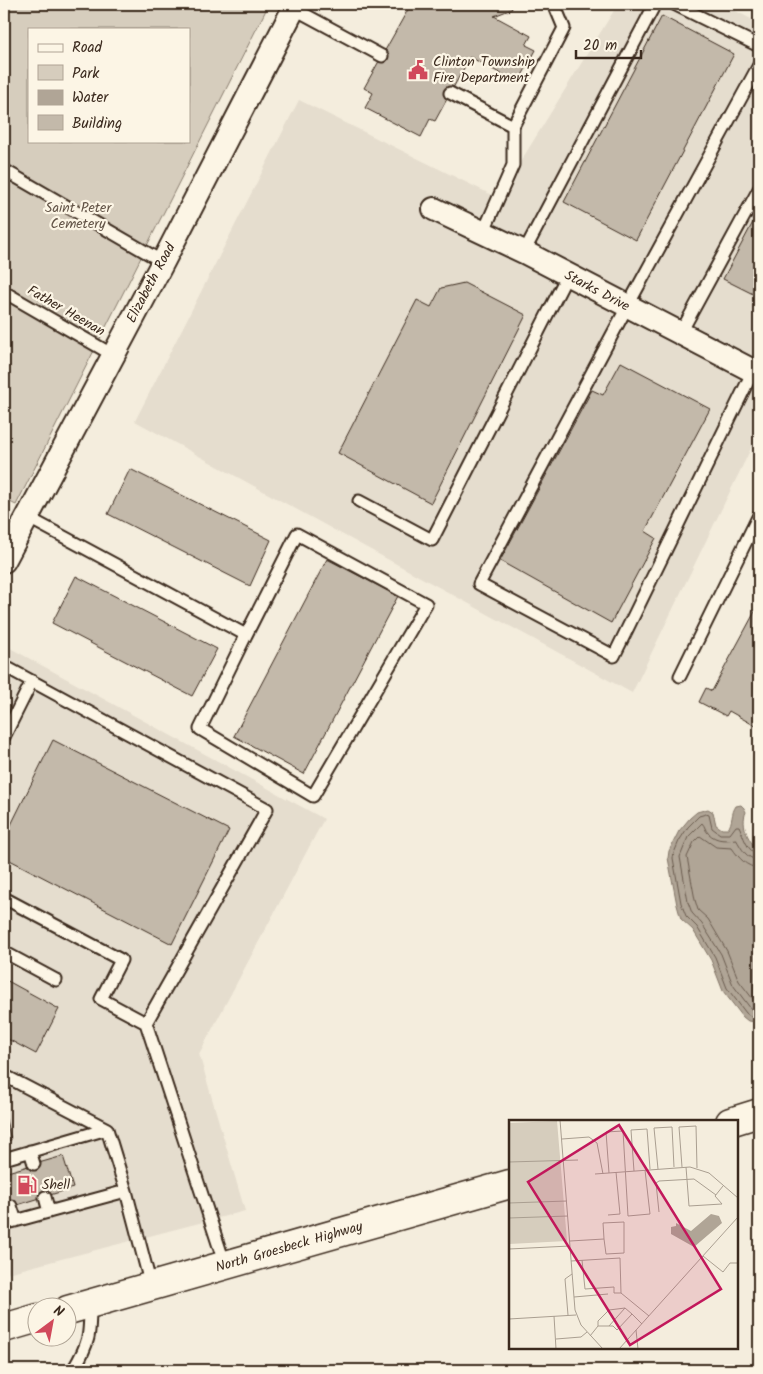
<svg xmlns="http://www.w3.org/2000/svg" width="763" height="1374" font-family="Kalam,sans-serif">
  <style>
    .built { fill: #e5ddce }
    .green { fill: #d6cdbd; stroke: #887c6e; fill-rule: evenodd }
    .water { fill: #b0a596; stroke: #817466 }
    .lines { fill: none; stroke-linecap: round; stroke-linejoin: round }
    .shore { stroke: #6a5b4e; stroke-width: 1 }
    .building { fill: #c3b9aa; stroke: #3b2a1e }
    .service-casing { stroke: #3b2a1e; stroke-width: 15 }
    .minor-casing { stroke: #3b2a1e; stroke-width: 26 }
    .primary-casing { stroke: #3b2a1e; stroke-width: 31 }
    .service { stroke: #fcf5e5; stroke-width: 11 }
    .minor { stroke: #fcf5e5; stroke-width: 22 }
    .primary { stroke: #fcf5e5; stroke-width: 28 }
    .labels { text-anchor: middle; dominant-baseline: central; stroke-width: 4.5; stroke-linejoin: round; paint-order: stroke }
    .poi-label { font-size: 14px; fill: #3b2a1e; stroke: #fcf5e5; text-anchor: start }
    .park-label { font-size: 14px; fill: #625346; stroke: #fcf5e5 }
    .street-label { font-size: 14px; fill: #3b2a1e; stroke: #fcf5e5 }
    .inset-road { fill: none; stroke: #aa9f91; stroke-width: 1 }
    .view { fill: #c2185b; fill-opacity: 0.15; stroke: #c2185b; stroke-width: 2.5 }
    .inset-edge { fill: none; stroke: #3b2a1e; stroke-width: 2.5 }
  </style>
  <rect width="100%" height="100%" fill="#f4eddd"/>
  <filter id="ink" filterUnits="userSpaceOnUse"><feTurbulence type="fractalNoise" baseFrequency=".02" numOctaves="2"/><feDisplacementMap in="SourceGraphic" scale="10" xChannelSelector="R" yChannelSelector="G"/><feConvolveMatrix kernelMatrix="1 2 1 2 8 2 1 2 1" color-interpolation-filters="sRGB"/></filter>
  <g filter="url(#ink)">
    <path class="built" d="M618,4h104l37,19v409l-127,261 -497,-272 164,-321 199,98z
      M10,648l314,171 -125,235 46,157 -241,63v-613z"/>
    <path class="green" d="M4,4h265l-253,501 -12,-6zM29,29h160v112h-160z"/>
    <path class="water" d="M741,805l3,3 2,4c-6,13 3,31 13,38v172l-11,-1 -5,-4 -20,-26 -12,-31 -18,-30 -12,-11 -4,-14 -9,-47 1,-7 10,-20 11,-13 7,-6 11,-3 5,3 3,13 6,4h6c5,-7 3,-16 8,-23z"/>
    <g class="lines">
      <path class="shore" d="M759,854c-13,-2 -15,-18 -20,-28h-3l-6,8h-10l-8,-6 -3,-13 -3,-1 -7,2 -11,11 -9,14 -5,12 -1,5 8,45 5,13 11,11 18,30 12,31 19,25 4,3 9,1
        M759,860c-13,-1 -17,-11 -23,-21 -9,1 -19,3 -28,-6 -3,-3 -3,-7 -6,-10l-14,14 -8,20 8,45 4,11 10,11 19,30 12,31 18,24 8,2
        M759,868c-13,-1 -20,-10 -27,-20l-16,-1 -16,-11 -6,6 -7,15 8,43 3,10 10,9 19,32 12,30 17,22 3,1"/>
    </g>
    <path class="building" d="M411,4h99l2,5 -18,7 37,20 -5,9 10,5 -18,33 -48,-26 -35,64 -5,-2 -9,18 -56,-29 8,-15 -9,-5z
      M662,16l72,38 -98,186 -72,-38z
      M759,211v86l-36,-18z
      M464,283l62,32 -95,188 -93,-50 79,-153 14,7 10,-19z
      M621,362l89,47 -65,122 11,7 -45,85 -111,-62 92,-171 11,5z
      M130,469l141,71 -21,46 -142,-72z
      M327,559l71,37 -94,178 -70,-38z
      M76,576l141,73 -25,47 -140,-73z
      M759,604v124l-30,-17 -3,5 -27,-14 7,-14 6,3z
      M53,740l176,90 -57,114 -168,-87v-18z
      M4,979l55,30 -23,45 -32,-17z
      M4,1112l7,28 -7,2z
      M63,1156l10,32 -69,21v-36z"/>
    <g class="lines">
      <defs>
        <path id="service" d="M674,4l85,42
          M291,7l91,49
          M450,93l63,33
          M4,170l159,92
          M483,233l30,-68v-39l51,-98 -10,-24
          M524,252l131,-248
          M4,292l109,63
          M680,334l79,-145
          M753,371l-139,285 -135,-72 148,-277 132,-242
          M359,501l73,39 135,-264
          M27,517l219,118 -46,94 113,67 113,-192 -129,-70 -51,101
          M4,666l263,143 -121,214 79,242
          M680,676l79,-161
          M4,737l28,-56
          M4,898l117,62 -20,39 45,24
          M4,952l52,28
          M4,1080l5,-2 98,51
          M30,1151l4,13
          M4,1159l103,-30 19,62
          M45,1197l4,15
          M11,1206l5,15
          M4,1224l122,-33 25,95
          M73,1370c17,-28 17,-35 17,-67"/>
        <path id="minor" d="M434,209l90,43 235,122
          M4,561l159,-299 133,-258"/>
        <path id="primary" d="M730,1122l29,-9
          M68,1310l442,-126
          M4,1328l34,-10"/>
      </defs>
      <use href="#service" class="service-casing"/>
      <use href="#minor" class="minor-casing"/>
      <use href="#primary" class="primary-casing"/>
      <use href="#service" class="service"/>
      <use href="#minor" class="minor"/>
      <use href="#primary" class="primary"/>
    </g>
  </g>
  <defs>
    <symbol id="civic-bare" viewBox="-9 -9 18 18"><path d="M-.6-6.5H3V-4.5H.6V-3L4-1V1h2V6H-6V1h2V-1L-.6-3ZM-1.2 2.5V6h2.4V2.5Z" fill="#d1495b" stroke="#fcf5e5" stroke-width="2.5" paint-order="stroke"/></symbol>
    <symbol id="fuel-bare" viewBox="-9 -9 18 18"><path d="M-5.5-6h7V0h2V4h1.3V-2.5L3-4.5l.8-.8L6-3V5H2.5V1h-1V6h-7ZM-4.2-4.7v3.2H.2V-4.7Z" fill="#d1495b" stroke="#fcf5e5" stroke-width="2.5" paint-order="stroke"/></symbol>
  </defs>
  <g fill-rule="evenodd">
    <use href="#civic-bare" x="404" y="56" width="28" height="28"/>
    <use href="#fuel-bare" x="13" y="1171" width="28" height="28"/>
  </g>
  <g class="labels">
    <g class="poi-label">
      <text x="433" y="62">Clinton Township<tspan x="433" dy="16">Fire Department</tspan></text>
      <text x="42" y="1185">Shell</text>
    </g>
    <g class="park-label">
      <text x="78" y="208">Saint Peter<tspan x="78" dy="16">Cemetery</tspan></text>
    </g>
    <g class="street-label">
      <text transform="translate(151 283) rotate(-62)">Elizabeth Road</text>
      <text transform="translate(597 291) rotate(28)">Starks Drive</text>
      <text transform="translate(66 311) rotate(30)">Father Heenan</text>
      <text transform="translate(289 1247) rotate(-16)">North Groesbeck Highway</text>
    </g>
  </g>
  <g transform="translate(509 1120)">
    <rect width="229" height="229" fill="#f4eddd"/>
    <path d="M48,1l10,120 -58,3v-121z" fill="#d6cdbd"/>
    <path d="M202,94l8,2 3,7 -28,24 -23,-13v-7l5,-1v-3l15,8z" fill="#b0a596"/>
    <path class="inset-road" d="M51,0l15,190 6,15 22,24M53,19l27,-2 8,6 6,31M0,42l69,-2M173,47l-3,-40 17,-1 1,42M177,47l3,39 33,-2 -7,-8 8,-10M149,49l-4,-41 18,-1 2,40M125,51l-3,-41 16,-1 3,40M100,53l-3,-41 17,-1 5,85 22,-2 -5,-44M86,54l95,-7 19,6 29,25M0,83l58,-2M150,92l-3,-29 3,-2 35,-2 22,16M99,95l12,-1 -4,-42M0,98l59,-2M61,121l34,-2 2,15 18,-1v-31l-21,1 1,16M0,129l61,-3M194,136l20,16 7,-9h8M73,140l3,29 29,-2v6h7M62,141l49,-3 1,35 28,23M65,177l34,-3M59,195l-3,-36 7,-5M45,196l2,33M0,199l67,-4M89,206v-5l11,-11 16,-2M100,206l16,-18 7,6M127,210l2,19M81,216l8,-10h15l4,4 15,-16 10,10M47,219l25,-2 6,-5M110,229l119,-132"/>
    <path class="view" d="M110,5l102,164 -91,56 -102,-163z"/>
    <rect width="229" height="229" class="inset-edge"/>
  </g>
  <rect width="763" height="1374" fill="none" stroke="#fcf5e5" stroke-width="20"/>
  <rect x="10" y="10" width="743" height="1354" fill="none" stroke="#3b2a1e" stroke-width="2" filter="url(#ink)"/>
  <rect x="28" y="28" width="162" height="115" fill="#fcf5e5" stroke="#afa495"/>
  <rect x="38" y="44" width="25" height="8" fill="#fcf5e5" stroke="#afa495"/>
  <text x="72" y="52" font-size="15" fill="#3b2a1e">Road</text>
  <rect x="38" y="65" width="25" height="15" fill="#d6cdbd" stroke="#afa495"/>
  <text x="72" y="78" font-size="15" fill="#3b2a1e">Park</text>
  <rect x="38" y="90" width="25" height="15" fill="#b0a596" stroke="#afa495"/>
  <text x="72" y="102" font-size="15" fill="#3b2a1e">Water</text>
  <rect x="38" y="115" width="25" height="15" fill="#c3b9aa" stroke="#afa495"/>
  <text x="72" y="128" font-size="15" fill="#3b2a1e">Building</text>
  <g transform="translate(52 1322) rotate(32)"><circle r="24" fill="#fcf5e5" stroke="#afa495"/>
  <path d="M0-4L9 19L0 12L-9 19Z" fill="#d1495b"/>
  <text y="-8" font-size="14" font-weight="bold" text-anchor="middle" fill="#3b2a1e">N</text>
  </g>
  <path d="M576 50v8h65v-8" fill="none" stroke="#3b2a1e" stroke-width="2.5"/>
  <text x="583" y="50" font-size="15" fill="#3b2a1e" stroke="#fcf5e5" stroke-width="4" paint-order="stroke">20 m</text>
</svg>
